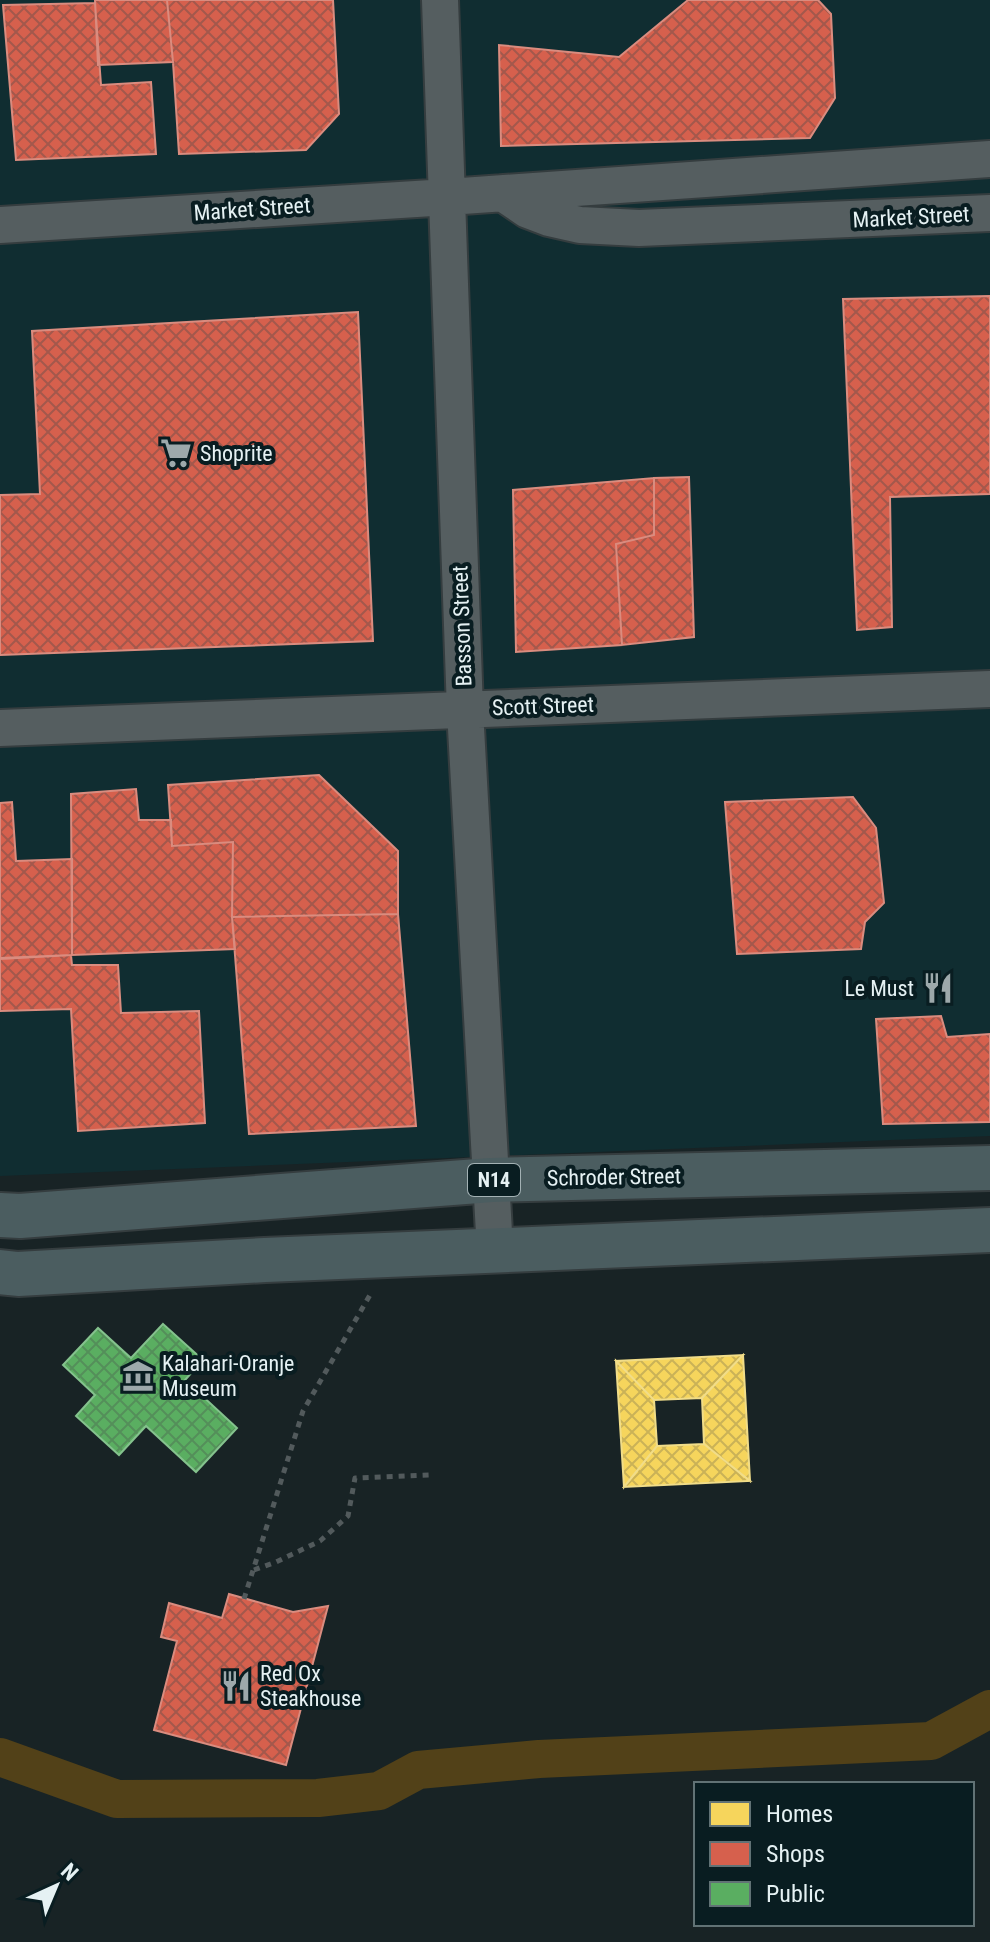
<svg xmlns="http://www.w3.org/2000/svg" width="990" height="1942" font-family="'Roboto Condensed',sans-serif">
  <style>
    .built { fill: #102d31 }
    .homes { fill: url(#homes-cross-hatch); stroke: #f1dd89; stroke-width: 2 }
    .shops { fill: url(#shops-cross-hatch); stroke: #da8c7f; stroke-width: 2 }
    .public { fill: url(#public-cross-hatch); stroke: #84c28d; stroke-width: 2 }
    .lines { fill: none; stroke-linecap: round; stroke-linejoin: round }
    .canal { stroke: #524118; stroke-width: 38 }
    .minor-casing { stroke: #353d3f; stroke-width: 40 }
    .highway-casing { stroke: #353d3f; stroke-width: 48 }
    .path { stroke: #525a5c; stroke-width: 5; stroke-dasharray: 6 6; stroke-linecap: butt }
    .minor { stroke: #555e60; stroke-width: 36 }
    .highway { stroke: #4b5d60; stroke-width: 44 }
    .labels { text-anchor: middle; dominant-baseline: central; stroke-width: 8; stroke-linejoin: round; paint-order: stroke }
    .shield { fill: #091d21; stroke: #a3b1b4; stroke-width: 2 }
    .shield-label { font-size: 20px; font-weight: bold; fill: #e5f1f3 }
    .street-label { font-size: 22px; fill: #e5f1f3; stroke: #091d21 }
    .poi-label { font-size: 22px; fill: #e5f1f3; stroke: #091d21; text-anchor: start }
  </style>
  <defs>
    <pattern id="homes-cross-hatch" width="8" height="8" patternUnits="userSpaceOnUse" patternTransform="scale(2)"><rect width="8" height="8" fill="#f6d55c"/><path d="M0 0l8 8M0 8l8-8" fill="none" stroke="#cab257"/></pattern>
    <pattern id="shops-cross-hatch" width="8" height="8" patternUnits="userSpaceOnUse" patternTransform="scale(2)"><rect width="8" height="8" fill="#d6604d"/><path d="M0 0l8 8M0 8l8-8" fill="none" stroke="#a3584c"/></pattern>
    <pattern id="public-cross-hatch" width="8" height="8" patternUnits="userSpaceOnUse" patternTransform="scale(2)"><rect width="8" height="8" fill="#5aae61"/><path d="M0 0l8 8M0 8l8-8" fill="none" stroke="#548f5a"/></pattern>
  </defs>
  <rect width="100%" height="100%" fill="#182325"/>
  <path class="built" d="M0,0h990v1136l-990,40z"/>
  <path class="homes" d="M743,1355l-41,43 -48,2 -38,-39z
    M743,1355l7,126 -46,-37 -2,-46z
    M616,1361l38,39 3,46 -33,41z
    M704,1444l46,37 -126,6 33,-41z"/>
  <path class="shops" d="M95,0h72l6,62 -75,3z
    M167,0h166l6,114 -33,36 -127,4 -6,-92z
    M688,0h130l13,14 4,84 -25,40 -309,8 -2,-101 120,12z
    M95,3l6,82 50,-3 5,72 -140,6 -13,-155z
    M990,296v198l-100,3 2,130 -35,3 -14,-331z
    M358,312l15,329 -373,14v-160l40,-1 -8,-163z
    M689,477l5,160 -72,8 -6,-101 38,-9v-57z
    M654,478v57l-38,9 6,101 -106,7 -3,-162z
    M319,775l79,76v63l-166,3 1,-75 -61,4 -4,-61z
    M136,789l3,31h32l1,26 61,-4 -1,75 3,32 -163,6 -1,-161z
    M853,797l23,31 8,75 -19,19 -4,27 -124,5 -12,-152z
    M12,802l4,59 56,-2v96l-72,4v-156z
    M398,914l18,212 -167,8 -17,-217z
    M71,955l1,10h46l3,48 78,-2 6,112 -127,8 -7,-122 -71,2v-53z
    M941,1016l6,21 43,-3v88l-107,2 -7,-105z
    M229,1594l64,18 35,-6 -42,159 -132,-35 23,-89 -16,-4 8,-34 53,15z"/>
  <path class="public" d="M163,1324l40,36 -18,20 52,48 -41,44 -50,-46 -27,29 -43,-39 19,-21 -32,-30 35,-37 33,30z"/>
  <g class="lines">
    <path class="canal" d="M0,1757l117,42 201,-1 61,-7 39,-21 121,-11 392,-18 59,-32"/>
    <defs>
      <path id="minor" d="M440,0l25,710 30,541
        M503,193l25,17 21,8 31,7 59,3 351,-15
        M0,225l448,-28 542,-38
        M0,728l990,-39"/>
      <path id="highway" d="M0,1215l20,1 471,-36 499,-12
        M0,1272l18,2 247,-14 725,-30"/>
    </defs>
    <use href="#minor" class="minor-casing"/>
    <use href="#highway" class="highway-casing"/>
    <path class="path" d="M254,1570l22,-8 44,-21 28,-25 7,-38 74,-3
      M244,1599l59,-188 67,-116"/>
    <use href="#minor" class="minor"/>
    <use href="#highway" class="highway"/>
  </g>
  <defs>
    <symbol id="supermarket-bare" viewBox="-9 -9 18 18"><path d="M-6-5.5h2.5l.6 2H6L4.5 2H-2.5L-4.4-4H-6ZM-1.5 3.2a1.3 1.3 0 1 0 .1 0ZM3 3.2a1.3 1.3 0 1 0 .1 0Z" fill="#9da9ab" stroke="#091d21" stroke-width="2.5" paint-order="stroke"/></symbol>
    <symbol id="restaurant-bare" viewBox="-9 -9 18 18"><path d="M-5-6h1v4h1v-4h1v4h1v-4h1v5L-1.5 .5V6h-2V.5L-5-1ZM5-6V6H3V1.5H1.5Q1.5-4 5-6Z" fill="#9da9ab" stroke="#091d21" stroke-width="2.5" paint-order="stroke"/></symbol>
    <symbol id="museum-bare" viewBox="-9 -9 18 18"><path d="M0-6L6-3V-2H-6V-3ZM-5-1h2V3h-2ZM-1-1h2V3h-2ZM3-1h2V3H3ZM-6 4H6V6H-6Z" fill="#9da9ab" stroke="#091d21" stroke-width="2.5" paint-order="stroke"/></symbol>
  </defs>
  <g fill-rule="evenodd">
    <use href="#supermarket-bare" x="154" y="431" width="44" height="44"/>
    <use href="#restaurant-bare" x="916" y="966" width="44" height="44"/>
    <use href="#museum-bare" x="116" y="1354" width="44" height="44"/>
    <use href="#restaurant-bare" x="214" y="1664" width="44" height="44"/>
  </g>
  <g class="labels">
    <rect class="shield" x="468" y="1164" width="52" height="32" rx="6"/>
    <g class="shield-label">
      <text x="494" y="1180">N14</text>
    </g>
    <g class="street-label">
      <text transform="translate(252 209) rotate(-4)">Market Street</text>
      <text transform="translate(911 217) rotate(-3)">Market Street</text>
      <text transform="translate(462 626) rotate(-92)">Basson Street</text>
      <text transform="translate(543 706) rotate(-2)">Scott Street</text>
      <text transform="translate(614 1177) rotate(-1)">Schroder Street</text>
    </g>
    <g class="poi-label">
      <text x="200" y="453">Shoprite</text>
      <text x="914" y="988" text-anchor="end">Le Must</text>
      <text x="162" y="1363">Kalahari-Oranje<tspan x="162" dy="25">Museum</tspan></text>
      <text x="260" y="1673">Red Ox<tspan x="260" dy="25">Steakhouse</tspan></text>
    </g>
  </g>
  <rect x="694" y="1782" width="280" height="144" fill="#091d21" stroke="#617275" stroke-width="2"/>
  <rect x="710" y="1802" width="40" height="24" fill="#f6d55c" stroke="#617275" stroke-width="2"/>
  <text x="766" y="1822" font-size="24" fill="#e5f1f3">Homes</text>
  <rect x="710" y="1842" width="40" height="24" fill="#d6604d" stroke="#617275" stroke-width="2"/>
  <text x="766" y="1862" font-size="24" fill="#e5f1f3">Shops</text>
  <rect x="710" y="1882" width="40" height="24" fill="#5aae61" stroke="#617275" stroke-width="2"/>
  <text x="766" y="1902" font-size="24" fill="#e5f1f3">Public</text>
  <g transform="translate(56 1886) rotate(44)" stroke="#091d21" stroke-width="6" paint-order="stroke">
  <path d="M0-6L14 30L0 20L-14 30Z" fill="#e5f1f3"/>
  <text y="-12" font-size="22" font-weight="bold" text-anchor="middle" fill="#e5f1f3">N</text>
  </g>
</svg>
